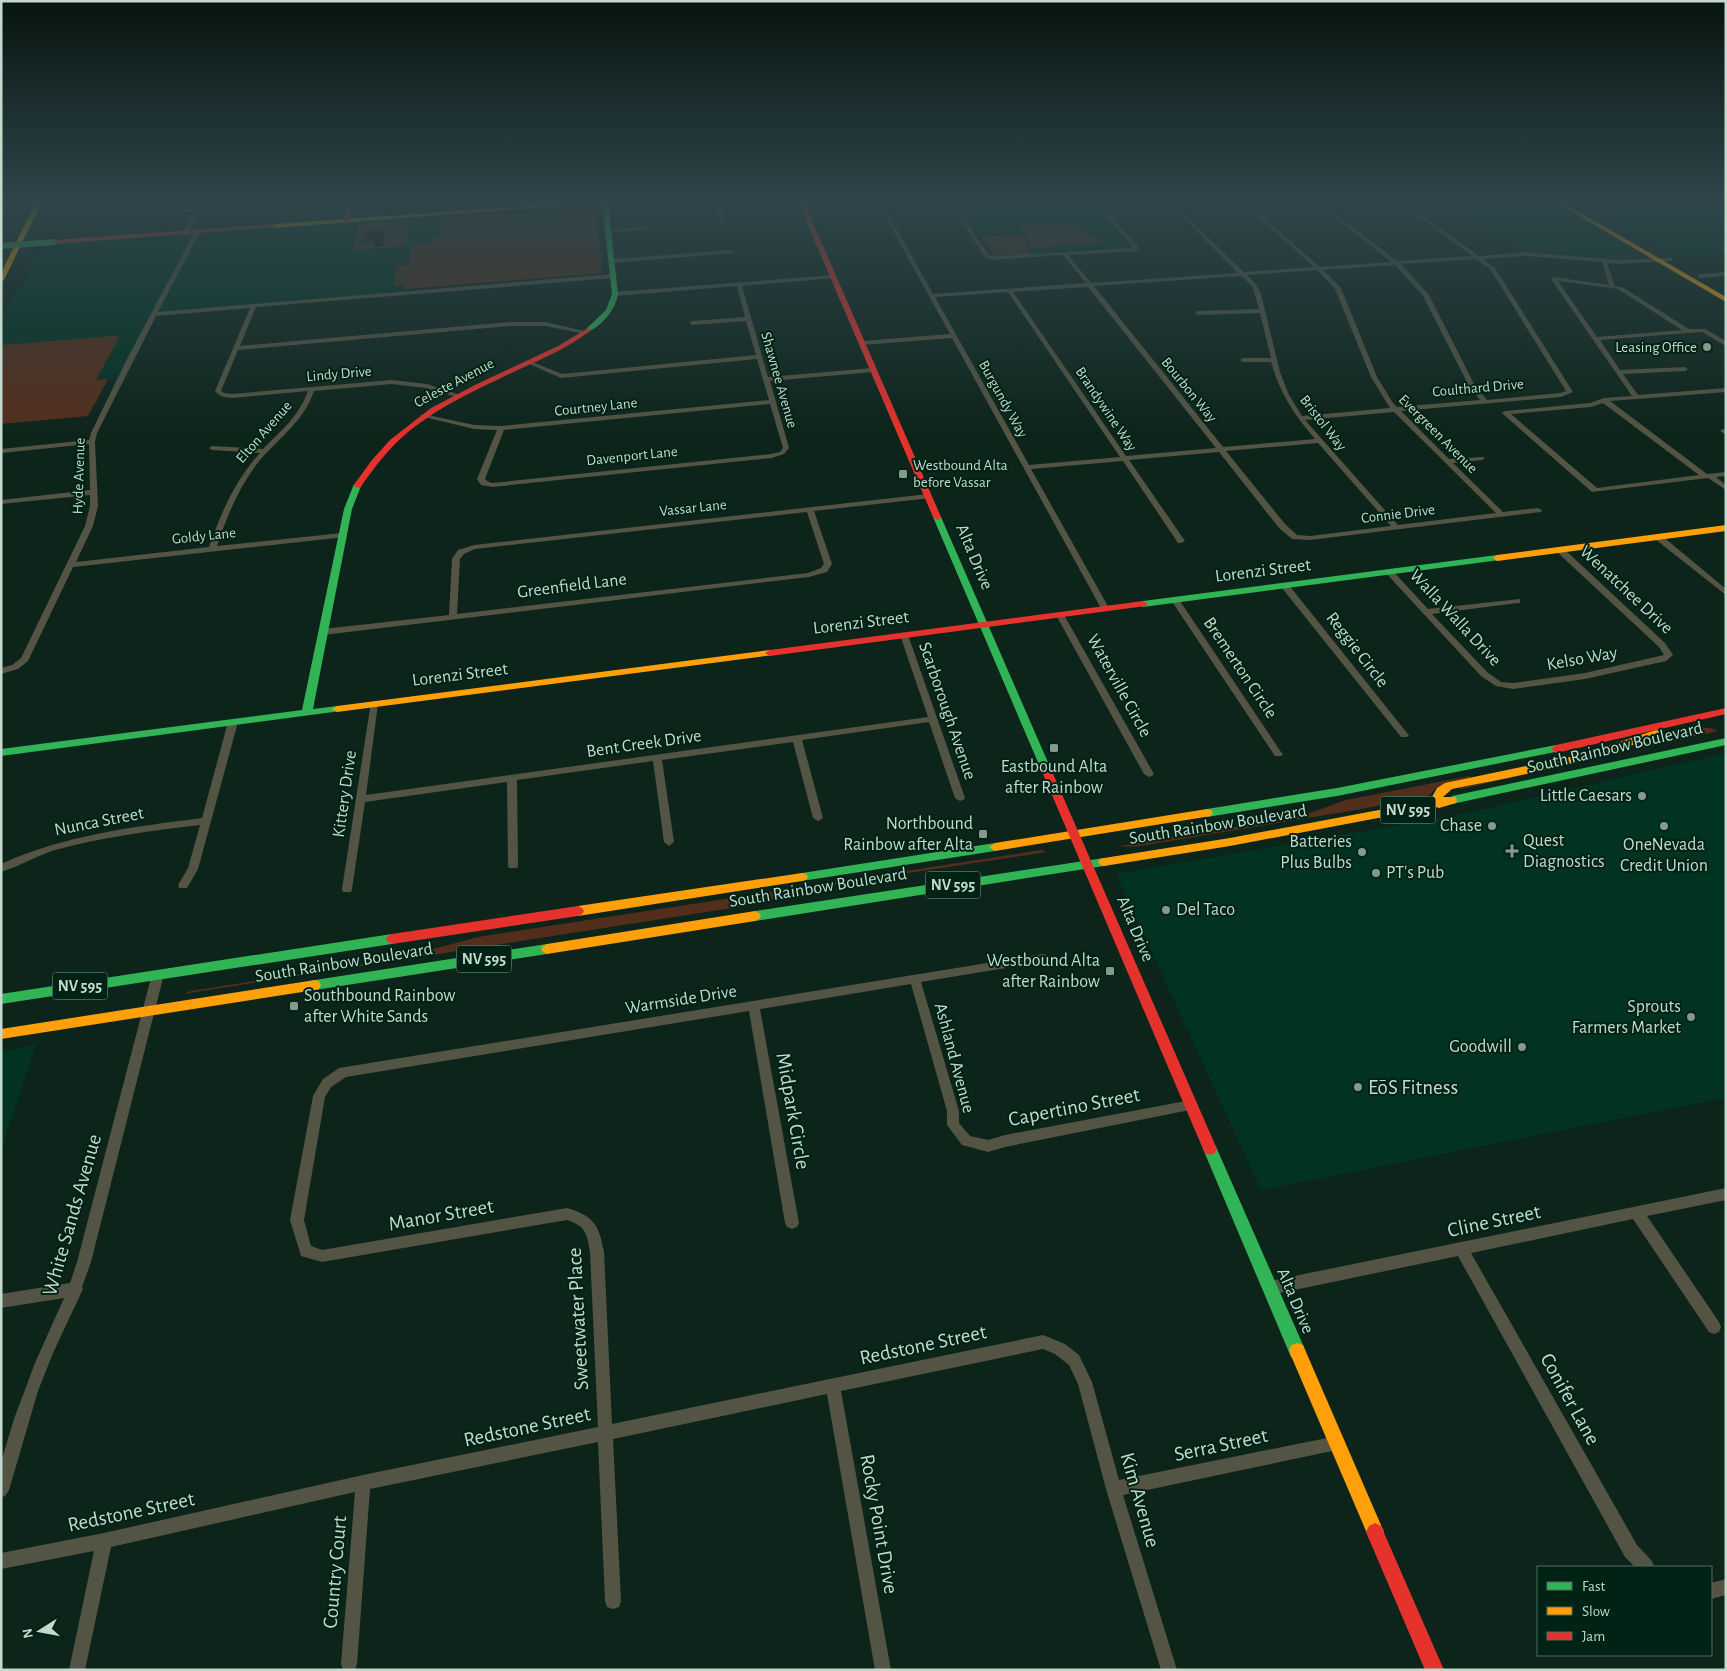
<svg xmlns="http://www.w3.org/2000/svg" width="1727" height="1671" font-family="'Alegreya Sans',sans-serif">
  <style>
    .built { fill: #023322 }
    .green { fill: #542e1c }
    .water { fill: #26031b }
    .lines { fill: none; stroke-linecap: round; stroke-linejoin: round }
    .street { fill: #535443; fill-rule: evenodd }
    .fast { fill: #30b455; fill-rule: evenodd }
    .slow { fill: #ff9f0a; fill-rule: evenodd }
    .jam { fill: #e5322d; fill-rule: evenodd }
    .fast-bridge { stroke: #30b455; stroke-width: 6 }
    .poi-dot { fill: #849a8f; stroke: #002315; stroke-width: 2 }
    .labels { text-anchor: middle; dominant-baseline: central; stroke-width: 4; stroke-linejoin: round; paint-order: stroke }
    .far-poi-label { font-size: 15px; fill: #c4d9ce; stroke: #002315; text-anchor: end }
    .far-street-label { font-size: 15px; fill: #c4d9ce; stroke: #002315 }
    .shield { fill: #002315; stroke: #89a296; stroke-width: 1 }
    .shield-label { font-size: 16px; font-weight: bold; fill: #c4d9ce }
    .street-label { font-size: 18px; fill: #c4d9ce; stroke: #002315 }
    .poi-label { font-size: 18px; fill: #c4d9ce; stroke: #002315; text-anchor: end }
    .near-poi-label { font-size: 21px; fill: #c4d9ce; stroke: #002315; text-anchor: start }
    .near-street-label { font-size: 21px; fill: #c4d9ce; stroke: #002315 }
  </style>
  <rect width="100%" height="100%" fill="#0d241b"/>
  <path class="built" d="M957,202h132l38,45 -133,9z
    M1440,202h112l90,55 -26,2 -76,-8h-16l-58,-38 -14,1 -15,-10z
    M1580,202h146v51l-49,5z
    M445,214l-1,6 -3,1 -2,16 -7,6 -21,2 -7,48 -250,21 -34,64 -119,11v-72l22,-34 17,-31 7,-5 -3,-4z
    M1726,753v345l-465,92 -145,-316 346,-60z
    M36,1045l-2,6 -33,100v-100z"/>
  <path class="green" d="M593,207l3,2 6,64 -197,16v-4l-11,1v-4l12,-1h-12l1,-4 12,-2 -12,1v-4l12,-2 -12,1 1,-4 12,-1 3,-21 21,-2 1,-5 6,-1 2,-16 3,-3z
    M411,220l-4,26 -54,4 6,-26z
    M1032,222c25,1 53,2 70,21l-66,5 -6,-1 -2,-4 2,-1 -13,-18z
    M1021,234l6,8 -1,1 5,5 -3,1 3,5 -37,1 -13,-18z
    M114,336l5,1 -1,3 -22,40 12,-1 -20,37 -87,8v-79z
    M1693,727l18,1 7,3 -257,58 -2,-1 172,-37 48,-20z
    M1469,776l2,1 -34,10 -7,8 -68,14 -228,38 -15,-1 159,-26 29,-6 39,-14z
    M1042,850l5,2 -232,35 -70,19 -562,88 8,-3 205,-32 82,-22z"/>
  <path class="water" d="M379,230l8,2 -6,6h4l-1,3 -4,1 5,3 -11,2 1,-5 -14,1 1,-3 14,-1 -10,-2 -2,-2 6,-4z"/>
  <g class="lines">
    <path class="street" d="M199,202h5l-16,31 -3,2 -3,-2 13,-22 -41,3 -2,-1 44,-5z
      M715,202h5l5,21 -5,-1z
      M877,202h5l51,92 153,-11 -23,-28 -71,5 -7,-3 -37,-55h5l36,53 4,1 140,-8 -39,-46h5l41,47 -3,2 -69,4 23,28 147,-10 -71,-71h5l72,70 70,-5 -73,-65h5l74,65 71,-5 -76,-60h5l77,59 75,-5 -73,-54h5l75,54 47,-4 93,8 53,-2v2l-2,1 -51,3 -12,-1 8,23 7,1 67,42h16l21,12v5l-24,-14 -102,8 20,30 65,-3 3,2 -3,2 -62,3 15,21 88,-7v4l-116,9 97,73 19,-2v4l-10,1 10,8v5l-18,-12 -116,14 -89,-78 -1,-1 3,-2 85,-8 14,-5 28,-2 -81,-117 3,-2 55,8 -7,-23 -76,-6 -43,3 12,9 78,124 -12,5 -160,14 48,48 35,-2v2l-2,1 -29,3 50,49 35,-4 4,2 -1,2 -231,28 -18,-1 -13,-11 -60,-76 -90,8 56,81 -4,2h-3l-55,-82 -92,8 78,139 -1,2h-6l-150,-272 -90,7 -3,-2 3,-2 88,-7zM1476,259l14,10 76,122 -6,2 -73,7 -13,-16 -45,-89 -28,-31zM1395,265l28,31 45,88 12,16 -83,7 -4,-4 -16,-26 -36,-89 -18,-18zM1317,270l18,19 36,88 19,31 -88,8 -13,-21 -9,-23 -19,-78 -5,-10 -9,-9zM1241,276l11,10 7,23 -61,2 -3,2 3,2 62,-2 11,45h-28l-3,2 3,2h28c8,30 24,54 44,77l-92,8 -129,-161zM1558,281l60,8 64,41 -85,7zM1088,287l128,161 -90,8 -113,-164zM1008,292l112,165 -91,8 -94,-168zM1603,403l96,72 -102,13 -86,-74 80,-7zM1394,412l102,101 -98,12 -93,-105zM1318,443l73,83 -81,10 -13,-1 -12,-11 -59,-73z
      M646,226l2,3 -39,4 -3,-2z
      M195,231l5,1 -42,80 456,-38 3,2 -3,2 -358,29 -16,39 271,-24h34l44,10 -3,2 -41,-8h-34l-273,24 -17,41 3,2 8,1 160,-14 35,4 33,11 -3,2 -31,-9 -34,-4 -78,7c-10,30 -34,46 -54,69 -21,26 -33,56 -43,86l125,-13 4,2 -1,2 -272,30 -45,94 -10,8 -17,5v-6l11,-3 9,-7 64,-132 5,-20v-11l-89,9v-4l89,-10 -1,-46 -88,9v-4l88,-9 2,-7 36,-74zM250,308l-35,83c5,6 9,6 17,7l76,-7c-9,25 -27,40 -45,58l-51,-3 -3,2 3,2 48,3c-25,27 -39,60 -51,94l-133,15 17,-36 5,-20 -3,-64 2,-9 59,-117z
      M731,250l2,1v2l-121,10 -3,-2 3,-2z
      M1726,272v4l-26,2 -3,-2 3,-2z
      M833,275l3,2 -1,1 -93,8 26,91 105,-9 3,2 -3,2 -103,9 19,67 -5,6 -12,4 -280,29 -11,-2 -4,-6 20,-49 -23,-1 -54,-13 3,-2 51,11 27,1 268,-26 -12,-41 -196,19 -36,-16 5,-1 32,13 194,-19 -10,-34 -54,4 -3,-2 3,-2 53,-4 -8,-31 -122,10 -3,-2 3,-2zM770,404l13,44 -3,4 -9,2 -279,29 -5,-2 -2,-2 19,-49z
      M1723,429l3,1v5l-6,-4z
      M928,494l4,2 -1,2 -117,13 18,53 -5,8 -18,5 -486,58 -4,-3 4,-3 126,-14 3,-56 6,-9 16,-5zM807,512l17,52 -3,4 -13,5 -351,41 3,-55 4,-5 11,-5z
      M1655,535h6l65,54v6l-71,-56z
      M1557,548h6l102,95 8,12 -7,6 -81,18 -72,10 -17,-3 -15,-10 -96,-104 4,-2h3l36,39 92,-10v4h-3l-85,11 55,58 14,10 12,1 72,-10 79,-18 -5,-8 -102,-95z
      M1282,584h6l119,149 2,2 -2,2h-6l-119,-149z
      M1172,598h6l103,154 2,2 -2,2h-6l-104,-156z
      M1057,613h3l4,2 90,159 -2,2 -3,1 -5,-3 -88,-159z
      M904,632l4,3 57,163 -2,2 -3,1 -5,-3 -26,-76 -127,18 21,78 -5,3 -5,-3 -20,-76 -131,18 12,82 -5,4 -5,-4 -11,-81 -136,19 1,85 -1,3h-8l-1,-3 -1,-83 -142,20 -13,87 -1,3h-8l-1,-3 29,-187 3,-1 4,3 -12,91 562,-78 -28,-82z
      M233,719l5,3 -40,147 -11,19h-8l-1,-3 10,-17 12,-43c-49,6 -98,12 -145,25 -19,6 -35,16 -54,22v-8c64,-29 132,-37 201,-46l26,-96z
      M1043,954l4,1 1,3 -1,3 -4,1 -122,20 38,129v12l11,13 18,4 17,-5 186,-35 4,1 2,4 -2,4 -190,38 -17,5 -26,-7 -15,-20v-14l-36,-127 -151,25 39,214 -2,4 -5,2 -5,-2 -2,-4 -36,-212 -403,66 -15,10 -6,10 -21,123 7,26 11,4 245,-42c27,8 32,17 37,44l8,172 431,-89 22,9 14,11 13,27 27,98 218,-44 5,2 2,5 -2,5 -5,2 -214,45 54,175h-16l-55,-181 -28,-105 -9,-19 -14,-11 -12,-5 -202,42 50,279h-16l-48,-276 -214,45 8,162 -2,6 -6,2 -6,-2 -2,-6 -7,-159 -228,47 -13,175 -2,6h-12l-2,-6 14,-172 -244,55 -26,123h-16l25,-119 -93,18v-16l103,-20 259,-58 235,-48 -8,-175c-3,-18 -4,-26 -23,-32l-245,42 -21,-6 -11,-36 23,-124 10,-17 16,-11z
      M158,970l4,1 2,3 -73,288 -9,25 1,2 -30,64 -15,38 -29,99 -3,5 -5,3v-36l13,-43 21,-56 29,-65 -63,10v-14l69,-11 7,-21 75,-288 2,-3z
      M1726,1188v12l-79,16 72,106 2,5 -2,5 -5,2 -5,-2 -76,-113 -162,34 166,292 15,16 2,6h-19l-10,-10 -167,-301 -188,39 -5,-2 -2,-5 2,-5 5,-2z
      M1726,1579v16l-15,4v-16z"/>
    <path class="fast" d="M602,202h6l10,92c-3,16 -15,31 -30,38l-3,-2 21,-20 6,-16z
      M354,484l7,2 -9,23 -39,200 24,-3 4,1 1,2 -1,2 -340,45v-7l301,-39 42,-201z
      M937,514l4,3 109,250 -1,3h-8l-1,-3 -107,-250z
      M1497,555l3,1v4l-357,47 -5,-3 5,-3z
      M1726,738v7l-274,59 -5,-4 5,-4z
      M1556,745l5,4 -1,2 -223,45 -130,21 -6,-4 6,-4 130,-21z
      M995,843l6,4 -6,4 -193,30 -4,-1 -2,-3 2,-3 4,-1z
      M1104,858l4,1 2,3 -2,3 -4,1 -349,55 -4,-2 -2,-3 2,-3 4,-2z
      M392,934l4,2 2,3 -2,3 -4,2 -391,60v-10z
      M547,944l4,2 2,3 -2,3 -4,2 -232,36 -4,-1 -2,-4 2,-4 4,-1z
      M1210,1143l5,2 2,4 86,196 2,6 -2,6 -6,2 -6,-2 -88,-208 2,-4z"/>
    <path class="slow" d="M36,202h6l-38,78 -3,2v-9z
      M583,202h29l-338,26 -3,-2 3,-2z
      M1555,202h7l164,95v5z
      M1726,525v6l-229,30 -4,-3 4,-3z
      M770,650l5,3 -2,2 -436,57 -5,-3 5,-3z
      M1656,730l4,1 1,2 -1,2c-68,27 -137,40 -208,54l-9,8h13l1,3 -1,3 -17,5 -3,-1 -206,39 -126,20 -4,-1 -2,-3 2,-3 4,-1 126,-20 202,-38v-3l5,-9 8,-5 134,-28z
      M1207,809l4,1 2,3 -2,3 -216,35 -6,-4 6,-4z
      M802,873l4,1 2,3 -2,3 -4,1 -224,35 -4,-2 -2,-3 2,-3 4,-2z
      M755,911l4,2 2,3 -2,3 -4,2 -208,33 -4,-2 -2,-3 2,-3 4,-2z
      M315,980l4,1 2,4 -2,4 -4,1 -314,49v-10z
      M1297,1343l6,2 81,187 -3,6 -6,3 -6,-3 -80,-187 2,-6z"/>
    <path class="jam" d="M2,202h6l-7,10z
      M348,202h6l-5,19 -3,2 -3,-2z
      M798,202h6l137,315 -1,2 -3,1 -4,-3z
      M274,224l2,3 -223,17 -3,-2 3,-2z
      M588,328l3,2 -1,1c-21,16 -46,27 -70,38 -44,21 -89,40 -124,74 -14,14 -25,29 -36,45l-7,-2 19,-26 18,-20 41,-32 46,-24 81,-38z
      M1143,601l5,3 -2,2 -376,50 -5,-3 5,-3z
      M1726,708v6l-170,39 -5,-4 5,-4z
      M1045,763l5,4 167,382 -2,4 -5,2 -5,-2 -2,-4 -163,-382z
      M578,906l4,2 2,3 -2,3 -4,2 -186,28 -4,-2 -2,-3 2,-3 4,-2z
      M1375,1523l6,3 63,144h-19l-59,-138 3,-6z"/>
    <path class="fast-bridge" d="M1,246l52,-4"/>
  </g>
  <linearGradient id="sky" x2="0" y2="1"><stop stop-color="#07140f"/><stop offset="0.46" stop-color="#2f454a"/><stop offset="1" stop-color="#2f454a" stop-opacity="0"/></linearGradient>
  <rect width="1727" height="436" fill="url(#sky)"/>
  <g class="poi-dot">
    <circle cx="1707" cy="347" r="5"/>
    <rect x="898" y="469" width="10" height="10" rx="2.5"/>
    <rect x="1049" y="743" width="10" height="10" rx="2.5"/>
    <circle cx="1642" cy="796" r="5"/>
    <circle cx="1492" cy="826" r="5"/>
    <circle cx="1664" cy="826" r="5"/>
    <rect x="978" y="829" width="10" height="10" rx="2.5"/>
    <path d="M1509.5 843.5h5v5h5v5h-5v5h-5v-5h-5v-5h5z"/>
    <circle cx="1362" cy="852" r="5"/>
    <circle cx="1376" cy="873" r="5"/>
    <circle cx="1166" cy="910" r="5"/>
    <rect x="1105" y="966" width="10" height="10" rx="2.5"/>
    <rect x="289" y="1001" width="10" height="10" rx="2.5"/>
    <circle cx="1691" cy="1017" r="5"/>
    <circle cx="1522" cy="1047" r="5"/>
    <circle cx="1358" cy="1087" r="5"/>
  </g>
  <g class="labels">
    <g class="far-poi-label">
      <text x="1697" y="347">Leasing Office</text>
      <text x="913" y="465" text-anchor="start">Westbound Alta<tspan x="913" dy="17">before Vassar</tspan></text>
    </g>
    <g class="far-street-label">
      <text transform="translate(339 374) rotate(-5)">Lindy Drive</text>
      <text transform="translate(779 380) rotate(74)">Shawnee Avenue</text>
      <text transform="translate(454 383) rotate(-28)">Celeste Avenue</text>
      <text transform="translate(1478 388) rotate(-5)">Coulthard Drive</text>
      <text transform="translate(1189 390) rotate(51)">Bourbon Way</text>
      <text transform="translate(1003 399) rotate(61)">Burgundy Way</text>
      <text transform="translate(596 407) rotate(-6)">Courtney Lane</text>
      <text transform="translate(1106 409) rotate(56)">Brandywine Way</text>
      <text transform="translate(1323 423) rotate(52)">Bristol Way</text>
      <text transform="translate(264 432) rotate(-49)">Elton Avenue</text>
      <text transform="translate(1438 434) rotate(45)">Evergreen Avenue</text>
      <text transform="translate(632 456) rotate(-6)">Davenport Lane</text>
      <text transform="translate(79 476) rotate(-88)">Hyde Avenue</text>
      <text transform="translate(693 508) rotate(-6)">Vassar Lane</text>
      <text transform="translate(1398 514) rotate(-7)">Connie Drive</text>
      <text transform="translate(204 536) rotate(-6)">Goldy Lane</text>
    </g>
    <g class="shield">
      <rect x="1380.5" y="796.5" width="55" height="27" rx="4"/>
      <rect x="925.5" y="871.5" width="55" height="27" rx="4"/>
      <rect x="456.5" y="945.5" width="55" height="27" rx="4"/>
      <rect x="52.5" y="972.5" width="55" height="27" rx="4"/>
    </g>
    <g class="shield-label">
      <text x="1408" y="810">NV 595</text>
      <text x="953" y="885">NV 595</text>
      <text x="484" y="959">NV 595</text>
      <text x="80" y="986">NV 595</text>
    </g>
    <g class="street-label">
      <text transform="translate(974 557) rotate(67)">Alta Drive</text>
      <text transform="translate(1263 571) rotate(-7)">Lorenzi Street</text>
      <text transform="translate(572 586) rotate(-7)">Greenfield Lane</text>
      <text transform="translate(1626 590) rotate(43)">Wenatchee Drive</text>
      <text transform="translate(1455 618) rotate(47)">Walla Walla Drive</text>
      <text transform="translate(861 623) rotate(-7)">Lorenzi Street</text>
      <text transform="translate(1357 650) rotate(52)">Reggie Circle</text>
      <text transform="translate(1582 659) rotate(-10)">Kelso Way</text>
      <text transform="translate(1240 668) rotate(56)">Bremerton Circle</text>
      <text transform="translate(460 675) rotate(-7)">Lorenzi Street</text>
      <text transform="translate(1119 686) rotate(61)">Waterville Circle</text>
      <text transform="translate(947 711) rotate(71)">Scarborough Avenue</text>
      <text transform="translate(644 744) rotate(-8)">Bent Creek Drive</text>
      <text transform="translate(1615 748) rotate(-13)">South Rainbow Boulevard</text>
      <text transform="translate(345 794) rotate(-82)">Kittery Drive</text>
      <text transform="translate(99 822) rotate(-11)">Nunca Street</text>
      <text transform="translate(1218 825) rotate(-9)">South Rainbow Boulevard</text>
      <text transform="translate(818 888) rotate(-9)">South Rainbow Boulevard</text>
      <text transform="translate(1135 929) rotate(67)">Alta Drive</text>
      <text transform="translate(344 963) rotate(-9)">South Rainbow Boulevard</text>
      <text transform="translate(681 1000) rotate(-9)">Warmside Drive</text>
      <text transform="translate(954 1058) rotate(75)">Ashland Avenue</text>
      <text transform="translate(1295 1301) rotate(67)">Alta Drive</text>
    </g>
    <g class="poi-label">
      <text x="1054" y="767" text-anchor="middle">Eastbound Alta<tspan x="1054" dy="21">after Rainbow</tspan></text>
      <text x="1632" y="796">Little Caesars</text>
      <text x="973" y="824">Northbound<tspan x="973" dy="21">Rainbow after Alta</tspan></text>
      <text x="1482" y="826">Chase</text>
      <text x="1523" y="841" text-anchor="start">Quest<tspan x="1523" dy="21">Diagnostics</tspan></text>
      <text x="1352" y="842">Batteries<tspan x="1352" dy="21">Plus Bulbs</tspan></text>
      <text x="1664" y="845" text-anchor="middle">OneNevada<tspan x="1664" dy="21">Credit Union</tspan></text>
      <text x="1386" y="873" text-anchor="start">PT's Pub</text>
      <text x="1176" y="910" text-anchor="start">Del Taco</text>
      <text x="1100" y="961">Westbound Alta<tspan x="1100" dy="21">after Rainbow</tspan></text>
      <text x="304" y="996" text-anchor="start">Southbound Rainbow<tspan x="304" dy="21">after White Sands</tspan></text>
      <text x="1681" y="1007">Sprouts<tspan x="1681" dy="21">Farmers Market</tspan></text>
      <text x="1512" y="1047">Goodwill</text>
    </g>
    <g class="near-poi-label">
      <text x="1368" y="1087">EōS Fitness</text>
    </g>
    <g class="near-street-label">
      <text transform="translate(1074 1107) rotate(-11)">Capertino Street</text>
      <text transform="translate(793 1111) rotate(80)">Midpark Circle</text>
      <text transform="translate(72 1215) rotate(-74)">White Sands Avenue</text>
      <text transform="translate(441 1215) rotate(-10)">Manor Street</text>
      <text transform="translate(1494 1221) rotate(-12)">Cline Street</text>
      <text transform="translate(578 1319) rotate(-93)">Sweetwater Place</text>
      <text transform="translate(923 1345) rotate(-12)">Redstone Street</text>
      <text transform="translate(1570 1399) rotate(61)">Conifer Lane</text>
      <text transform="translate(527 1427) rotate(-12)">Redstone Street</text>
      <text transform="translate(1221 1445) rotate(-12)">Serra Street</text>
      <text transform="translate(1140 1500) rotate(74)">Kim Avenue</text>
      <text transform="translate(131 1512) rotate(-12)">Redstone Street</text>
      <text transform="translate(879 1524) rotate(80)">Rocky Point Drive</text>
      <text transform="translate(335 1572) rotate(-85)">Country Court</text>
    </g>
  </g>
  <rect width="1727" height="1671" fill="none" stroke="#c4d9ce" stroke-width="5"/>
  <rect x="1537" y="1566" width="175" height="90" fill="#002315" stroke="#4e6c5f"/>
  <rect x="1547" y="1582" width="25" height="8" fill="#30b455" stroke="#4e6c5f"/>
  <text x="1582" y="1591" font-size="15" fill="#c4d9ce">Fast</text>
  <rect x="1547" y="1607" width="25" height="8" fill="#ff9f0a" stroke="#4e6c5f"/>
  <text x="1582" y="1616" font-size="15" fill="#c4d9ce">Slow</text>
  <rect x="1547" y="1632" width="25" height="8" fill="#e5322d" stroke="#4e6c5f"/>
  <text x="1582" y="1641" font-size="15" fill="#c4d9ce">Jam</text>
  <g transform="translate(40 1631) rotate(259)" stroke="#002315" stroke-width="4" paint-order="stroke">
  <path d="M0-4L9 19L0 12L-9 19Z" fill="#c4d9ce"/>
  <text y="-8" font-size="14" font-weight="bold" text-anchor="middle" fill="#c4d9ce">N</text>
  </g>
</svg>
